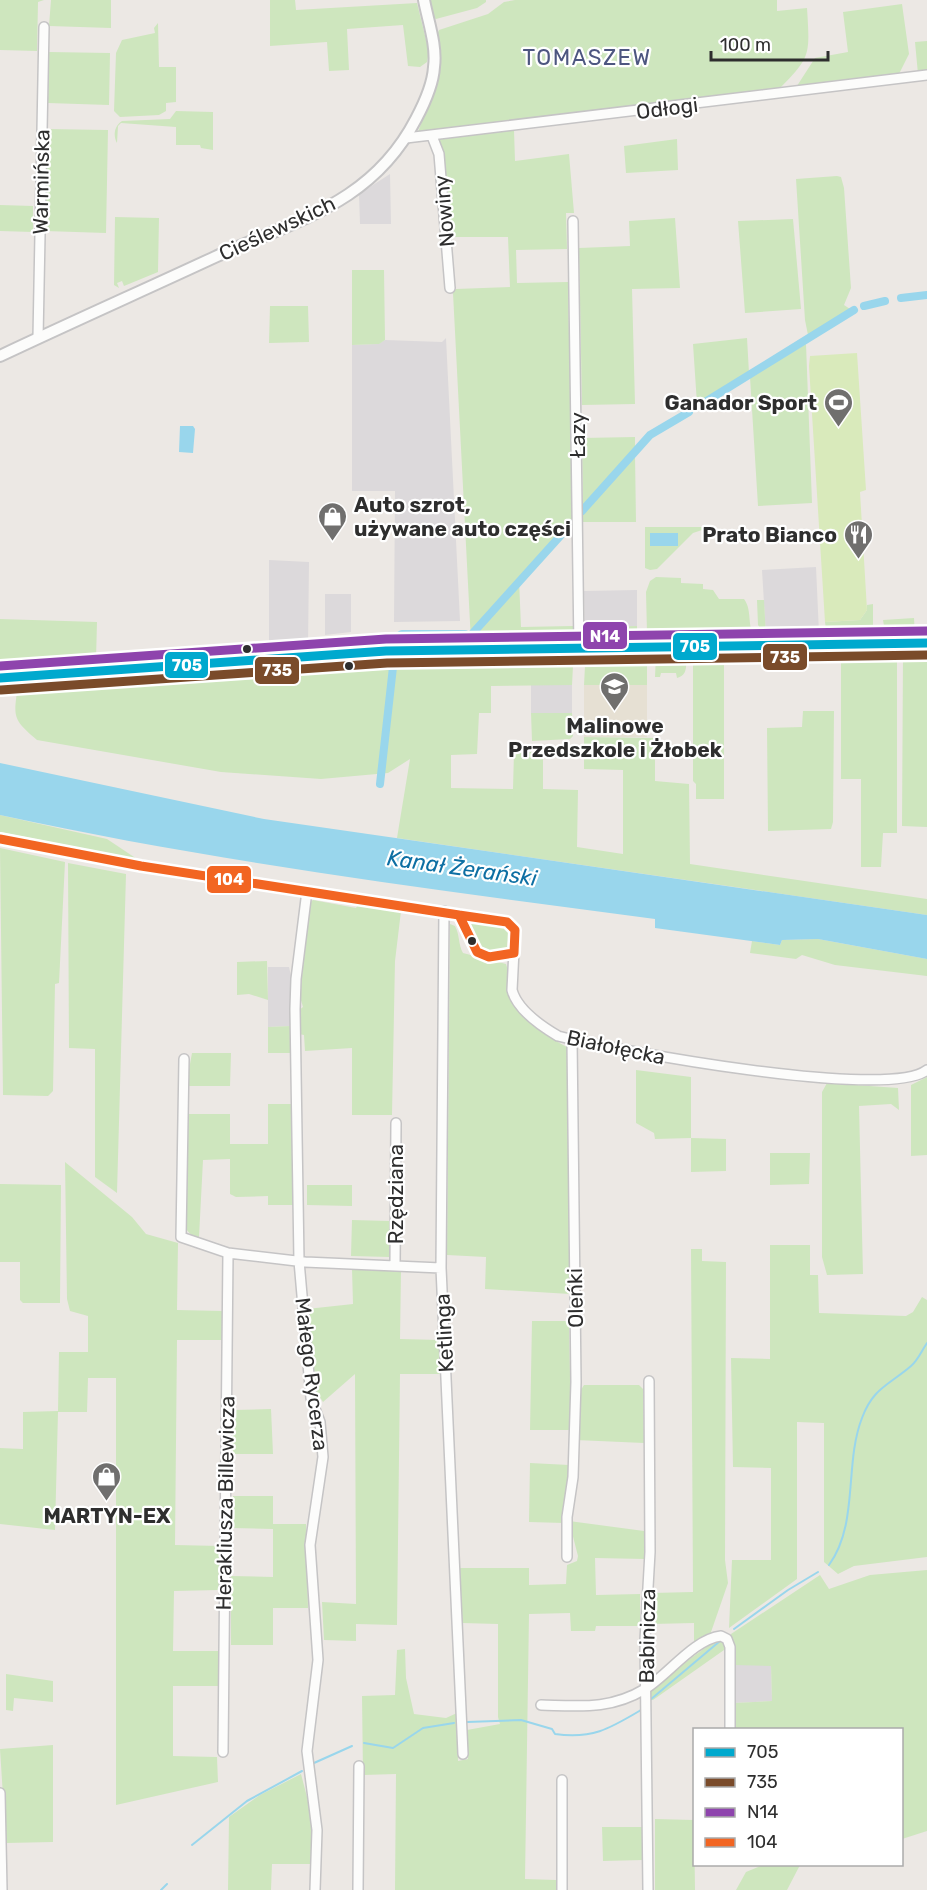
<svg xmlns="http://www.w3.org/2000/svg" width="927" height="1890" font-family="Rubik,sans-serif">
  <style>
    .industrial { fill: #dcd9db }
    .education { fill: #e6e0d3 }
    .green { fill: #cee6be }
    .pitch { fill: #d9eabb }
    .water { fill: #99d6ec }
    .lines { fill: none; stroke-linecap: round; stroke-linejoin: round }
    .stream { stroke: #99d6ec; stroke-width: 2 }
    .canal { stroke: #99d6ec; stroke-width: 8 }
    .minor-casing { stroke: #c5c4c5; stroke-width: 12 }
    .tertiary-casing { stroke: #c5c4c5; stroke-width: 14 }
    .secondary-casing { stroke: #c5c4c5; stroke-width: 15 }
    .minor { stroke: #fcfcfb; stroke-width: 9 }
    .tertiary { stroke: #fcfcfb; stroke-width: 10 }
    .secondary { stroke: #fcfcfb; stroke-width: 12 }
    .bus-1-casing { stroke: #fff; stroke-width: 14 }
    .bus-2-casing { stroke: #fff; stroke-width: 14 }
    .bus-3-casing { stroke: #fff; stroke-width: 14 }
    .bus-4-casing { stroke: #fff; stroke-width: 14 }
    .bus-1 { stroke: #00a9ce; stroke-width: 9 }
    .bus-2 { stroke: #7a4b2a; stroke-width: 9 }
    .bus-3 { stroke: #8e44ad; stroke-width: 9 }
    .bus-4 { stroke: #f26522; stroke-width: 9 }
    .bus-dot { fill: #2e2e2e; stroke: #fff; stroke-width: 2 }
    .labels { text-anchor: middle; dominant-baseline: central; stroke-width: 4.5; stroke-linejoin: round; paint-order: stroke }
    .street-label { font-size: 21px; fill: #2e2e2e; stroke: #fff }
    .poi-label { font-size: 21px; font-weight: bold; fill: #2e2e2e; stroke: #fff; text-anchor: end }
    .neighbourhood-label { font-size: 22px; letter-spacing: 1.5px; fill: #4d5680; stroke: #fff }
    .water-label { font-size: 22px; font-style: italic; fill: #0d6fa3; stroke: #fff }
    .line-badge { stroke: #fff; stroke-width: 2 }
    .badge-label { font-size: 16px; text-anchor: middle; font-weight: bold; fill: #fff }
  </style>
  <rect width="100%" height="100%" fill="#ece8e4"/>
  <path class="industrial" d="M390,174l1,50h-31l-1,-30z
    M446,338l14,283 -66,1 1,-131h-43v-146l26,-1 7,-4 57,2z
    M269,560l40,2 -1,85 -39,2z
    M816,567l3,66 -53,3 -4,-66z
    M637,590v36l-52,1 -1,-36z
    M325,594h26v38l-26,3z
    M531,685h41v28h-41z
    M268,967h21l2,9v50l-23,1z
    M734,1665h37l1,36 -38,2z"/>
  <path class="education" d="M584,685h63v52h-63z"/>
  <path class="green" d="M0,0h44l-6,2 -1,49 -37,-1z
    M51,0h60v28l-62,-2z
    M270,0h25l1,10 121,-7 12,49 -2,10 -7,5 -12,-1 -5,-41 -56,4 2,41 -20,1 -2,-29 -57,4z
    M429,0h57v2l-9,6 -41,11 -5,-3z
    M515,0h262v11l30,-3c3,48 4,49 -30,83l-359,41 17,-48 1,-47 3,-7 49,-16 16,-12z
    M902,4l7,50 -11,22 -103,13 20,-31 33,-6 -5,-40z
    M158,23l1,44h17v35l-10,1v8l-7,4 -39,2 -6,-6 2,-58 6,-13 33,-7 -1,-5z
    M927,41v32l-9,1 -3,-32z
    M49,52l61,1 -1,52 -61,-2z
    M176,111l37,1v38l-12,-2 -1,-3h-24v-18l-55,-4 -3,3 -1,17c-4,-7 -3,-17 5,-22l48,-2z
    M47,129l61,1 -2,103 -61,-2z
    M514,130l1,31 54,-7 5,59h-8l1,36 -51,1 1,33 51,-1c1,80 5,159 4,238l-53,59 2,48 52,-1 1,11 -103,5 -18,-349 3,-4 54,-2 -2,-50h-55l-3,-9 -7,-72 -7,-17z
    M677,139l1,31 -52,3 -2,-27z
    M837,176l4,1 3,11 7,100 -7,17 6,4 -42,26 -3,-15 -9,-141z
    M0,205l33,1v26l-33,-1z
    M115,217l44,1 -1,54 -34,14 -2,-5 -5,2 2,5 -5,-3z
    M675,218l5,70 -48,1 3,115 -53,1 -3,-157 51,-2 -1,-25z
    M793,219l8,90 -56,4 -7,-92z
    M352,270h32l1,70 -6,4 -27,1z
    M270,306h38l1,36 -40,1z
    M747,338l2,35 -52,31 -4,-60z
    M806,344l6,159 -54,3 -8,-129z
    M635,437v11l-3,5 -49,53 -1,-68z
    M635,455l1,67h-53v-10z
    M645,527h57v3l-9,3 -36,36 -7,1 -5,-2z
    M656,577l25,1v5l22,1v5l10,1 6,9h25c9,12 2,28 12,39h-105l-4,-5 -1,-41 4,-11z
    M757,600h7l2,36 -8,-11z
    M873,604v33l-46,-1 -2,-14 35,-2 7,-10v-5z
    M914,618l1,19h-29l-3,-17z
    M0,619l97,3 -1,38 -96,9z
    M637,626v6l-9,8 -43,1v-14z
    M683,653l3,4c0,9 2,18 -9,21l-1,-5h-15l-1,4h-5l1,-23z
    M897,654v179h-14l-2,34h-20v-88h-20v-124z
    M903,654h24v173l-25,-1z
    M696,657h18l10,8v134h-28v-15l-3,-3v-120z
    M566,659l7,7 -1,19 -81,1v27h-12l-2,41 -26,1v33l62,1 1,-37h29v37l35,1 -1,57 46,7v-84l-39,-1v-32l71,1v43l34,3 1,80 237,35v16l-530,-77 13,-79 -22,14 -67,6 -100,-7 -184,-32c-26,-22 -23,-23 -19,-56l307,-18z
    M590,659h57v26h-63l1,-19z
    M803,711h31l-1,111 -2,7 -63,2 -1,-103 35,-1z
    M531,713h41l1,23 -3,3 -38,2z
    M0,815l107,24 30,20 -137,-27z
    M0,848l65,14 -6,121 -4,1 -2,107 -5,5 -45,-1z
    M68,863l58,11 -9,319 -22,-16v-128l-26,-1z
    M313,900l43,8 2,-4 43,7 -6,50 -3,154h-40v-67l-47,3 -1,-16 -5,-1v-24l4,-3 -3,-10 9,-94z
    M465,920l38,5 6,9 -2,13 -12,7 -13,-3z
    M450,924l5,2c5,9 3,18 8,27l43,11c4,10 1,22 4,33 7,19 43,44 61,52l-1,245 -85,-5 1,-32 -39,-2z
    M818,939l109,20v17l-92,-11 -33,-10 -6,4 -46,-6 2,-12 28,4 2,-5z
    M267,961l1,39 -19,-6 -12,1v-33z
    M291,1026l1,27h-24v-26z
    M192,1053h39l-1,33h-44z
    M636,1070l55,7v61l35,1v32l-35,1v-34l-36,1 -1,-6 -18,-10z
    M927,1077v78l-16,1v-71z
    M827,1083l71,5 1,22 -8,-6 -32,2 4,168 -36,1 -5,-18v-165z
    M268,1104h25l1,101h-26v-9l-32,1 -6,-3v-35l-27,1 -4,77h-6l-8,-9 1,-114h44v30h38z
    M770,1153h40l-1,31 -39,1z
    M65,1162l67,55 14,17 32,9 -1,67 46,1v29h-46l-2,205 45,1 -1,44 -45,1 -1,60h46l-1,35h-45v70l44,1 1,25 -102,23v-427h-28l-1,34h-29l-3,118 -55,-6v-76l23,1v-37l35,-1 1,-59h29v-36l-18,-5 -3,-12z
    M0,1184l61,1 -1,118h-37l-3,-3v-38h-20z
    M307,1185h45v21l-45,-1z
    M352,1220l38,1 -1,36 -38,-1z
    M770,1245h40v30h8l1,38 87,3 7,-4 9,-15 5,3v257l-73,9 -16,8 -14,-12v-139l-27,-1v157l-68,49 3,-68h39v-92l-38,-1 -2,-109 39,1z
    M691,1249h11v12l24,1 -1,298 3,23 -18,52 -16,8v-20l-42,1v-31l41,-1z
    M352,1269l49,2 -1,68 40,1 1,34h-41l-3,251 -41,-1v17l-32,-1 -2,-38 34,2 -1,-230 -32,28 -7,-11 -9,-82 46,-5z
    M532,1321h37l2,109h-41z
    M584,1385h55l4,4 1,54 -68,-3 3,-47z
    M271,1409l2,45h-40v-44z
    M530,1463l39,2 -5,58 -35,-1z
    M233,1496h40v28h33l2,84h-35v37h-42v-69l42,1v-48l-41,-1z
    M569,1521l75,10 1,28 -50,-1 1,37 44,-1v32h-44l-1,5h-24l-1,-18 -41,1 -4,265 31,1v10h-161l1,-116 -33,1 -1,-79 33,-1 2,-45 8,-1 1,29 8,36 32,4 11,-5 1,48 10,-2 -1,-29 33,-6 -2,-7v-93l-36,-1 -2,-55h69v17l37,-1 1,-19 10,-4 1,-5z
    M927,1570v261l-25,8v-109l-168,-1v-26l38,-2 -1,-35 -37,-1 -3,-31 89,-59 9,14 41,-14z
    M716,1640l8,1v9l-71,50 -5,-1 -1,-9z
    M6,1674l47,7v21l-39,-4 -1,13 -7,-1z
    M53,1745v97l-47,1 -6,-94z
    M301,1774l12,46 -2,44h-39l-1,26h-43l1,-73 31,-22z
    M655,1819l39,1 1,70h-40z
    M602,1827h41v33l-40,1z
    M763,1865v-1l37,1 -13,25h-51l10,-18z"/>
  <path class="pitch" d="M857,353l9,137 -6,2 7,118 -7,10 -35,2 -16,-256 1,-10z"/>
  <path class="water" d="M180,426h13l2,3 -2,24 -14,-1z
    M650,533h28v13h-28z
    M0,763l264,56 663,96v44l-109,-20 -36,1 -2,5 -125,-17v-9c-219,-29 -439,-57 -655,-104z"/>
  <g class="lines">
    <path class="stream" d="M829,1565c30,-41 15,-101 33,-147 11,-30 27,-33 49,-52 7,-6 11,-16 16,-23
      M734,1629l54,-39 30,-18
      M650,1700l70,-59
      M467,1722l54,-2 31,9 3,5c38,5 54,-5 86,-24
      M364,1743l29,5 30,-20 31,-5
      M314,1763l38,-17
      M192,1845l55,-44 55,-30
      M161,1890l6,-6"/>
    <path class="canal" d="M901,298l26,-3
      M864,306l21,-5
      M697,407l157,-97
      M582,511l68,-76 39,-23
      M472,634l99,-110
      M396,644l1,-7 5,-3h63
      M380,784l14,-126"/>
    <defs>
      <path id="minor" d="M432,136l7,18 11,134
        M406,138l521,-63
        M573,221l6,427
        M38,338l6,-311
        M0,839l141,27 366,56 8,8 -3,60c5,19 29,36 46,46 58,14 329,65 369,34
        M307,891l-11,88 -1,30 4,252 12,137 9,24 3,35 -13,88 8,115 -11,91 10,79 -2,60
        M444,911l-3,357 22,486
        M184,1059l-3,178 47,16 77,9 136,6
        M395,1266l1,-143
        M567,1557v-40l6,-40 3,-95 -4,-343
        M541,1705c39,1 69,5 104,-16 23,-14 49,-50 76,-53l6,3 3,8v83
        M223,1752l5,-499
        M0,1793l2,97
        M358,1890l1,-124
        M562,1890v-110
        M648,1890l-3,-250 5,-88 -1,-171"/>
      <path id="tertiary" d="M0,356c72,-34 144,-66 215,-99 81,-37 157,-53 201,-138 8,-15 17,-34 18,-52 3,-21 -6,-46 -10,-67"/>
      <path id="secondary" d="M0,678l386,-27 541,-8"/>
    </defs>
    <use href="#minor" class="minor-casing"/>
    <use href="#tertiary" class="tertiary-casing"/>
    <use href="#secondary" class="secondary-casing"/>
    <use href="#minor" class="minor"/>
    <use href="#tertiary" class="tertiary"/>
    <use href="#secondary" class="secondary"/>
    <defs>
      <path id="bus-1" d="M0,678l386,-27 541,-8"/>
      <path id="bus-2" d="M1,690l386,-27 540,-8"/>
      <path id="bus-3" d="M0,666l386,-27 541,-8"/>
      <path id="bus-4" d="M0,839l141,27 318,49
        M459,915l48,7 8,8 -1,23 -25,4 -12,-5z"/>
    </defs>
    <use href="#bus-1" class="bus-1-casing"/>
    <use href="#bus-2" class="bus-2-casing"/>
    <use href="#bus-3" class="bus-3-casing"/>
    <use href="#bus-4" class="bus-4-casing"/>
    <use href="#bus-1" class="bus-1"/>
    <use href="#bus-2" class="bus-2"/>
    <use href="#bus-3" class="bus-3"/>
    <use href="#bus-4" class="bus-4"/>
  </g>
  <defs>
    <symbol id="stadium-pin" viewBox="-11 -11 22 30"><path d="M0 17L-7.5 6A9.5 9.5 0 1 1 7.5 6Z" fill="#706f6e" stroke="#fff"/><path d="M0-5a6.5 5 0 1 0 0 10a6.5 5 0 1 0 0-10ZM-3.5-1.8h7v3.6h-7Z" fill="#fff"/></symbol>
    <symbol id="shop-pin" viewBox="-11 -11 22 30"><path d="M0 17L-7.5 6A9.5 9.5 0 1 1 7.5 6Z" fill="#706f6e" stroke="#fff"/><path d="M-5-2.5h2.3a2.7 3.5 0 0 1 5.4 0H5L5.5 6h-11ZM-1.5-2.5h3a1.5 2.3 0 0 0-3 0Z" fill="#fff"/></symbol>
    <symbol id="restaurant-pin" viewBox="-11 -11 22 30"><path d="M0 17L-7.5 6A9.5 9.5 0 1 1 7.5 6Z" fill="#706f6e" stroke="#fff"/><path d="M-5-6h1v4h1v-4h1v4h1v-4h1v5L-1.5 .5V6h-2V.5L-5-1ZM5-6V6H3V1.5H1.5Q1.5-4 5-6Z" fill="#fff"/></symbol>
    <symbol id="school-pin" viewBox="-11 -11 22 30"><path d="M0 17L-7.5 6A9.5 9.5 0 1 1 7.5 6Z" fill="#706f6e" stroke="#fff"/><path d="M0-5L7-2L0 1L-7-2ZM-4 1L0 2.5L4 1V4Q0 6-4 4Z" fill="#fff"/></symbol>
  </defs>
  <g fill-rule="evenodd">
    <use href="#stadium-pin" x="822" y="386" width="33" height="45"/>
    <use href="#shop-pin" x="316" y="500" width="33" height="45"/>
    <use href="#restaurant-pin" x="842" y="518" width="33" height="45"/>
    <use href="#school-pin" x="598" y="670" width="33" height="45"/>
    <use href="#shop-pin" x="90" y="1460" width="33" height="45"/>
  </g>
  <g class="bus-dot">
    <circle cx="247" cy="649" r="5"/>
    <circle cx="349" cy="666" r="5"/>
    <circle cx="472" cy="941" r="5"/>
  </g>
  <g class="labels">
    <g class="street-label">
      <text transform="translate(667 108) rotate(-7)">Odłogi</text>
      <text transform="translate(41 182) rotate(-89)">Warmińska</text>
      <text transform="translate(444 211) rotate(-95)">Nowiny</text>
      <text transform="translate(277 228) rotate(-25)">Cieślewskich</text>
      <text transform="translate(577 435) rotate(-90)">Łazy</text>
      <text transform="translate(616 1047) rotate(12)">Białołęcka</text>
      <text transform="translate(395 1194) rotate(-90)">Rzędziana</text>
      <text transform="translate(575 1298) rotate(-91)">Oleńki</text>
      <text transform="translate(444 1333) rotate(-93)">Ketlinga</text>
      <text transform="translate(312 1374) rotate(83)">Małego Rycerza</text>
      <text transform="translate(225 1503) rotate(-89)">Herakliusza Billewicza</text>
      <text transform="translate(647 1636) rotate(-89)">Babinicza</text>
    </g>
    <g class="poi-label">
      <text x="817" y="402">Ganador Sport</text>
      <text x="354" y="504" text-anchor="start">Auto szrot,<tspan x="354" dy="24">używane auto części</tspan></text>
      <text x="837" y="534">Prato Bianco</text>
      <text x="615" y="725" text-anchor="middle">Malinowe<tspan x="615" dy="24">Przedszkole i Żłobek</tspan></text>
      <text x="107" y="1515" text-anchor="middle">MARTYN-EX</text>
    </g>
    <g class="neighbourhood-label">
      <text x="587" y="57">TOMASZEW</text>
    </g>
    <g class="water-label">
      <text transform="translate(462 868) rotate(8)">Kanał Żerański</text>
    </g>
  </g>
  <g class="line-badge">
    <rect x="582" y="621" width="46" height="29" rx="6" fill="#8e44ad"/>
    <rect x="672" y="632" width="46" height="29" rx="6" fill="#00a9ce"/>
    <rect x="762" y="643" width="46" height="28" rx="6" fill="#7a4b2a"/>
    <rect x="164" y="651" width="45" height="28" rx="6" fill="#00a9ce"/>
    <rect x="254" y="656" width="46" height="29" rx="6" fill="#7a4b2a"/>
    <rect x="206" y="865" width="46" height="29" rx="6" fill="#f26522"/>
  </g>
  <g class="badge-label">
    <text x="605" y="642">N14</text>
    <text x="695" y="652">705</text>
    <text x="785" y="663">735</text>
    <text x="187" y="671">705</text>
    <text x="277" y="676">735</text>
    <text x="229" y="885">104</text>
  </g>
  <rect x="693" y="1728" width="210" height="138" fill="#ffffff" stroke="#ababab" stroke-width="1.5"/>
  <rect x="705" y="1748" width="30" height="9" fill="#00a9ce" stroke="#ababab" stroke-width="1.5"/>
  <text x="747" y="1758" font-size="18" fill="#2e2e2e">705</text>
  <rect x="705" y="1778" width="30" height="9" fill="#7a4b2a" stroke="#ababab" stroke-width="1.5"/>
  <text x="747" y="1788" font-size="18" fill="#2e2e2e">735</text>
  <rect x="705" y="1808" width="30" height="9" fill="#8e44ad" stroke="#ababab" stroke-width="1.5"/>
  <text x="747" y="1818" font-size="18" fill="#2e2e2e">N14</text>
  <rect x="705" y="1838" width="30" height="9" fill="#f26522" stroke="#ababab" stroke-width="1.5"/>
  <text x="747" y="1848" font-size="18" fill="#2e2e2e">104</text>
  <path d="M711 51v9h117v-9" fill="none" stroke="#2e2e2e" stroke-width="3"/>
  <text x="720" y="51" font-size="18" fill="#2e2e2e" stroke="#ffffff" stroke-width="4.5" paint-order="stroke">100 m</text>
</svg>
